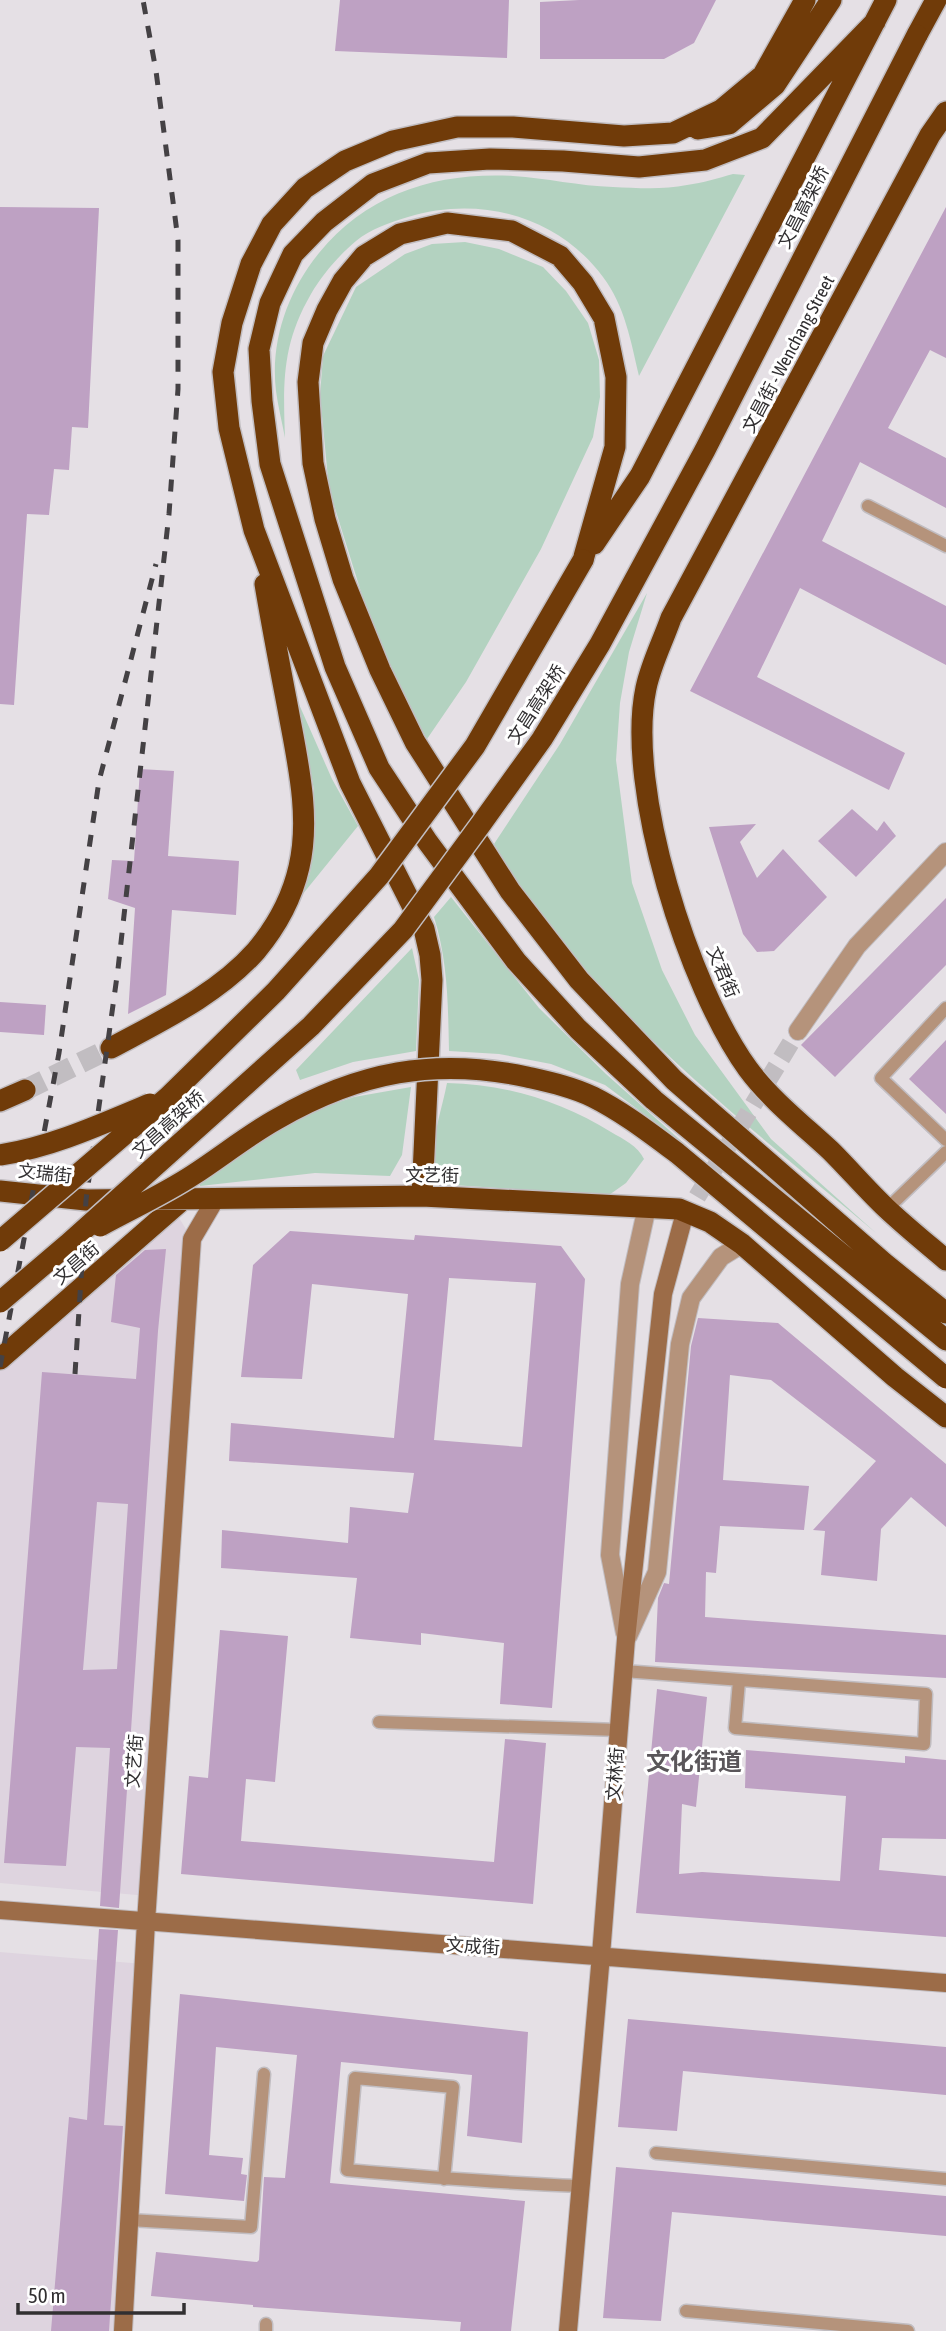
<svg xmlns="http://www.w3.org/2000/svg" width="946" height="2331" font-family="'Asap Condensed','Noto Sans SC',sans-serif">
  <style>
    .built { fill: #ded4df }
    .green { fill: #b3d2c0 }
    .building { fill: #bea1c3; fill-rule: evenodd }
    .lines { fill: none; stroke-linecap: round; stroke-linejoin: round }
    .street-tunnel { stroke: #c1bdc1; stroke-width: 18; stroke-dasharray: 18 9; stroke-linecap: butt }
    .highway-tunnel { stroke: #c1bdc1; stroke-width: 21; stroke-dasharray: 21 10; stroke-linecap: butt }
    .lane-casing { stroke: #c1bdc1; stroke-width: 15 }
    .street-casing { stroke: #c1bdc1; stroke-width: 20 }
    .secondary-casing { stroke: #c1bdc1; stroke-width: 20 }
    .highway-casing { stroke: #c1bdc1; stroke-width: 24 }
    .lane { stroke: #b5937b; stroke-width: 12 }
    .street { stroke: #b5937b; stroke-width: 18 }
    .secondary { stroke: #9c6c48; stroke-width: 18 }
    .highway { stroke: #703b09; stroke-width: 21 }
    .rail { stroke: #444144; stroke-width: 5; stroke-dasharray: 12 12; stroke-linecap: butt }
    .highway-bridge-casing { stroke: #c1bdc1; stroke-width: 24; stroke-linecap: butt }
    .highway-bridge { stroke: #703b09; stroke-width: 21 }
    .labels { text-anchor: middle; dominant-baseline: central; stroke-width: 6; stroke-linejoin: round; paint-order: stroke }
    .street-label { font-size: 18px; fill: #312f31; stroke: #fff }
    .district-label { font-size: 24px; font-weight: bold; fill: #5a565a; stroke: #fff }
  </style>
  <rect width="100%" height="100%" fill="#e5e0e5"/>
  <path class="built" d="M168,1200l24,39 -44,657 -148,-13v-532z
    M0,1952l144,12 -21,367h-123z"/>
  <path class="green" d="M733,174l12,1 -106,201c-8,-34 -14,-70 -36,-99 -45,-61 -123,-82 -195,-60 -17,5 -38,12 -52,24 -17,14 -34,34 -45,53 -29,50 -28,88 -26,144 -3,-16 -7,-32 -9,-47 -6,-50 12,-100 43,-138 49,-60 118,-81 194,-77 33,2 66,10 100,11 24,1 50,3 74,-2 16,-2 31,-7 46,-11z
    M465,242l34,7 44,18 23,24 22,32 11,37 1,37 -7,40 -52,112 -75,133 -39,57 -23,-40 -34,-78 -41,-132 -9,-94 3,-39 33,-69 49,-33 27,-10z
    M647,593l-18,59 -9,51 -4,57 16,123 30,87 33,65 76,104 105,94c-138,-117 -291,-229 -382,-389l66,-100z
    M298,702l34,77 26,47 -60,74 12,-27 3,-31 1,-52z
    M451,897l88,111 67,66 82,73 -83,-62 -54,-21 -52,-10 -50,-3c-1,-47 -1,-89 -15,-134z
    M412,948l7,32 -3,71 -63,11 -53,18 -4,-10z
    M447,1083c59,1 114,18 164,49 12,7 27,14 33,27l-18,24 -17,12 -172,-11c-11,-33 4,-69 10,-101z
    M411,1087l-9,68 -12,21 -75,-3 -115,13 -3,-13 109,-60 48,-16z"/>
  <path class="building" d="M340,0h169l-2,58 -172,-7z
    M579,0h137l-22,43 -30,16h-124v-57z
    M0,207l99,1 -11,220 -16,-1 -3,43 -15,-1 -5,46 -22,-1 -13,191 -14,-1z
    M946,207v151l-16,-8 -42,78 58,30v50l-86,-46 -38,79 124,65v59l-146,-77 -43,89 148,76 -16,37 -199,-99z
    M140,769l34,2 -6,85 71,5 -3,54 -64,-5 -6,85 -38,19 7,-106 -27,-9 4,-39 22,1z
    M852,809l25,22 7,-10 12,15 -40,41 -38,-36z
    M756,824l-16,18 17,36 26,-29 44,48 -53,54 -17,1 -14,-18 -34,-107z
    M946,898v67l-111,112 -34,-32z
    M0,1002l46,3 -2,30 -44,-3z
    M946,1040v74l-37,-35z
    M290,1231l124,9 1,-5 146,11 24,33 -33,429 -52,-4 4,-61 -83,-10v12l-71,-7 7,-60 -136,-10 1,-38 126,13 2,-36 58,6 6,-40 -185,-12 2,-38 163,15 14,-144 -96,-10 -10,95 -61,-2 12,-112zM449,1278l87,5 -14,164 -88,-7z
    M166,1249l-8,82 -39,577 -19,-2 10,-158 -34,-1 -10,119 -62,-3 38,-491 94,7 4,-51 -29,-6 5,-47 29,-25zM97,1502l31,2 -11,165 -34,1z
    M698,1318l80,5 168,141v63l-35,-30 -30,32 -4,52 -56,-6 4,-44 -12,-1 63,-69 -105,-81 -41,-5 -7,105 86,6 -5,44 -84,-4 -4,47 -10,-1 -1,45 241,18v43l-291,-16 3,-64 6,-15 5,1 22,-238z
    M220,1630l68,6 -13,146 -29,-3 -5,62 253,21 11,-123 41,4 -13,161 -352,-30 8,-98 19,2z
    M657,1689l50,8 -11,110 -14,-3 -3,70 23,-2 138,9 6,-85 -101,-8 1,-38 159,13v-7l41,4v79l-64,-1 -3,32 67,6v61l-310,-24z
    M99,1929l19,1 -14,195 19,1 -14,205h-58l18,-214 18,3z
    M180,1994l348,38 -6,111 -55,-7 5,-61 -131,-13 -11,121 195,18 -14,130h-51l1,-9 -208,-15v-2l-102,-9 5,-44 101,10 2,-2 5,-83 21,1 12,-123 -81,-8 -7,108 34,3 -2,16 6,1 -3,26 -79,-7z
    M628,2019l318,28v48l-263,-24 -6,60 -59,-4z
    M616,2167l330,29v40l-274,-24 -11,109 -58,-3z"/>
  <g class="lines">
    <path class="street-tunnel" d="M683,1220l115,-189"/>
    <path class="highway-tunnel" d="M25,1090l86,-42"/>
    <defs>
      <path id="lane" d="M868,506l78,40
        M946,1008l-65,70 65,62
        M887,1209l59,-57
        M624,1671l302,23 -2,50 -189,-16 4,-47
        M379,1722l239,8
        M656,2153l290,26
        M444,2179l9,-92 -98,-9 -8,92c77,7 155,13 233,16
        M129,2220l122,7 13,-153
        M686,2311l222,20
        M266,2331v-7"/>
      <path id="street" d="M798,1031l59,-85 89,-94
        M625,1633l-15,-78 20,-271 17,-77
        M628,1636l29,-64 23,-228 11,-46 30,-41 21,-13"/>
      <path id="secondary" d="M0,1910l946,73
        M123,2331l23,-409 46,-683 23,-39
        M568,2331l33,-376 25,-316 37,-345 20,-74"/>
      <path id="highway" d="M875,22l-113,116 -57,22 -66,7 -76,-6 -73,-2 -62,4 -55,21 -49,38 -31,32 -23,49 -11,46 3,52 8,63 65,203 44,101 48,73 89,120 62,68 76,71 292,240
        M917,35l19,-35
        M946,112l-16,23 -259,483c-8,23 -20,46 -25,70 -21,99 43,300 102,381 23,31 55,56 83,82 19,19 36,39 55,57 19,18 40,35 60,52
        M698,129l31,-5 46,-39 56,-85
        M594,544l46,-68 246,-476
        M583,560l32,-113 1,-70 -12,-59 -21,-35 -23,-27 -48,-25 -65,-8 -47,11 -36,22 -21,25 -16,29 -14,33 -5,39 5,81 12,56 18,60 37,91 35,72 95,149 69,89 95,100 210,183 62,50
        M111,1048c50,-27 107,-54 145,-97 20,-24 36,-53 43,-84 12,-51 -2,-108 -11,-158 -8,-42 -16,-83 -23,-125
        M0,1101l25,-11
        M0,1191l86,9 336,-4 257,13 31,13 32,22 153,133 51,40
        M422,1196l10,-216 -2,-25 -6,-26 -74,-146 -96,-253 -25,-102 -6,-56 9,-49 19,-59 21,-40 33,-36 40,-27 48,-20 64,-14h56l111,9 49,-3 48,-23 42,-35 42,-75
        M0,1359l182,-159"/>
    </defs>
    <use href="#lane" class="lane-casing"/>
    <use href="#street" class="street-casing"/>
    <use href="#secondary" class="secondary-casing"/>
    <use href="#highway" class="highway-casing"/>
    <use href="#lane" class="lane"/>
    <use href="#street" class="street"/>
    <use href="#secondary" class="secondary"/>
    <use href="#highway" class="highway"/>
    <path class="rail" d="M0,1367l59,-314 40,-272 57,-217
      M75,1374l11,-174 32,-231 51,-455 9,-125v-149l-22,-169 -13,-71"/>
    <defs>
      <path id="highway-bridge" d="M0,1155c52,-8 102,-31 150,-51
        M100,1226c31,-17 64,-32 93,-51 28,-18 55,-40 84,-56 81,-47 158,-62 250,-42 22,5 46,10 66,20 30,15 57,36 84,56l269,225
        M0,1241l168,-144 108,-106 103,-115 96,-130 108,-186
        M0,1302l68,-58 243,-218 92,-96 78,-106 61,-85 58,-95 105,-194 212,-415"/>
    </defs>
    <use href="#highway-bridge" class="highway-bridge-casing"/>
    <use href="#highway-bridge" class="highway-bridge"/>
  </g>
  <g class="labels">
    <g class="street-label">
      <text transform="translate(803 207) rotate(-63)">文昌高架桥</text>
      <text transform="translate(788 354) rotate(-62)">文昌街 - Wenchang Street</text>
      <text transform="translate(536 704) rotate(-57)">文昌高架桥</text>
      <text transform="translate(723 972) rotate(67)">文君街</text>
      <text transform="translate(168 1124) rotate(-42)">文昌高架桥</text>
      <text transform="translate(45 1173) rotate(6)">文瑞街</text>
      <text transform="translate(432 1175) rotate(1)">文艺街</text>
      <text transform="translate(76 1263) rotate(-41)">文昌街</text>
      <text transform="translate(134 1761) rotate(-86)">文艺街</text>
      <text transform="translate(615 1774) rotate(-86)">文林街</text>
      <text transform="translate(473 1946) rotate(4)">文成街</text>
    </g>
    <g class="district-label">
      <text x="694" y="1761">文化街道</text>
    </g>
  </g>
  <path d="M18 2303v10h166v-10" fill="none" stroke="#312f31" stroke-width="3.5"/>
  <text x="28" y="2303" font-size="21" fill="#312f31" stroke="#ffffff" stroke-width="5" paint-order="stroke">50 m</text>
</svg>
